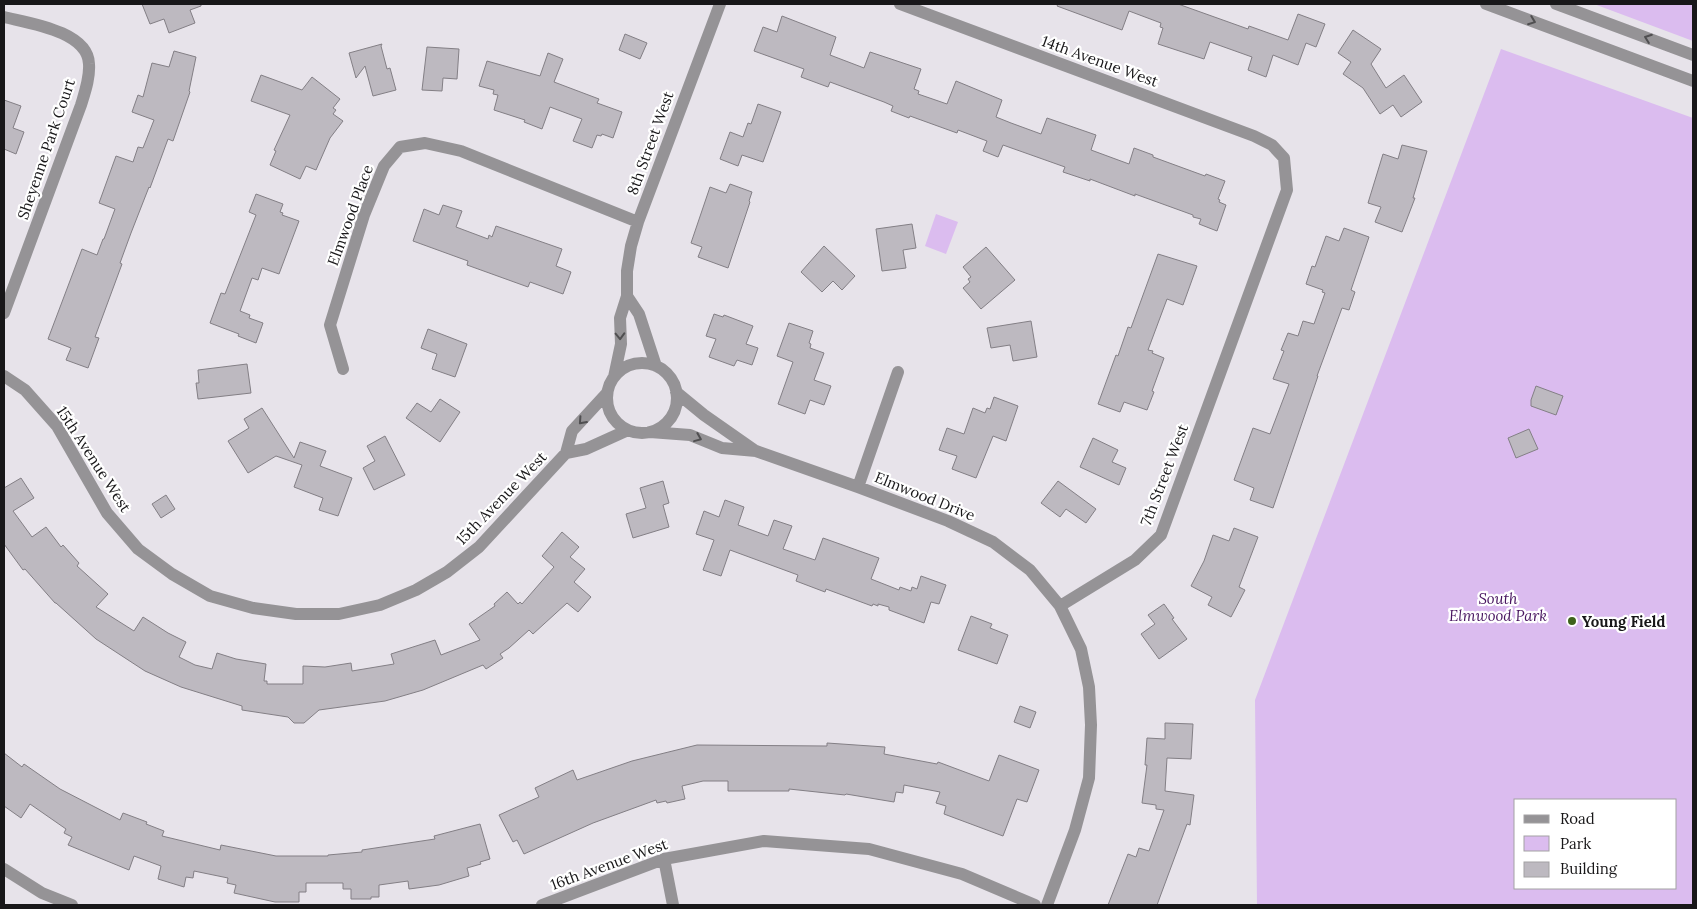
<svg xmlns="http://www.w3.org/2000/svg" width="1697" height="909" font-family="Lora,serif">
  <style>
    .green { fill: #dbbcef; fill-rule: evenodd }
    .building { fill: #bdb9c0; stroke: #837f85 }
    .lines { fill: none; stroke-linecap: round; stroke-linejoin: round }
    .minor { stroke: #959396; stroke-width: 12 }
    .tertiary { stroke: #959396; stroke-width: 12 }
    .oneway { stroke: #504f51 }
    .poi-dot { fill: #3e621b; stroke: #fff; stroke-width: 2 }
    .labels { text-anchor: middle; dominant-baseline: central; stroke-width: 4.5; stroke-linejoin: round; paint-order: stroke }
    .street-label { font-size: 15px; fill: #181719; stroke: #fff }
    .park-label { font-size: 15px; font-style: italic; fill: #47145f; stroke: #fff }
    .poi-label { font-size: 15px; font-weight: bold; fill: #181719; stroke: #fff; text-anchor: start }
  </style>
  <rect width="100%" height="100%" fill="#e7e3ea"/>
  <path class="green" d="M1594,4h99v37z
    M1501,49l192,69v787h-436l-2,-205zM1516,800h160v88h-160z
    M936,214l22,8 -12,32 -21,-8z"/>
  <path class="building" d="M142,4h59v2l-11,4 5,13 -26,10 -5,-14 -14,5z
    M1058,4h120l70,25 1,-3 39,14 10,-26 27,10 -9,23 -10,-4 -8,22 -25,-10 -7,22 -18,-7 4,-13 -42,-15 -6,17 -46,-15 5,-16 -3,-1 1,-4 -32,-12 -7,19 -65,-24z
    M782,16l54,21 -6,18 34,13 6,-16 51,17 -7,20 5,2 -1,3 29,10 9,-23 46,19 -6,17 15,6 30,11 6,-16 49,17 -5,15 38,14 5,-16 19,7v2l52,19 1,-2 19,7 -7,18 2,1 -1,2 7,3 -9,26 -18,-7 2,-5 -8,-2v-2l-58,-21v2l-45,-17v2l-27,-9 2,-5 -62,-22 -5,12 -15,-6 4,-10 -29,-11 -1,3 -47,-17 -1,2 -18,-7 2,-5 -9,-4 -54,-20 -2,5 -27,-10 3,-8 -50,-18 9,-24 14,5z
    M1353,30l28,19 -10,15 15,24 18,-13 18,27 -21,15 -8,-12 -13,9 -17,-26 -20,-14 8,-12 -13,-9z
    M625,34l22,9 -7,16 -21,-9z
    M382,44l-1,2 6,23 3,-1 6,22 -23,6 -8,-30 -9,12 -7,-25z
    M427,47l32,2 -2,30 -14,-1 -1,13 -20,-1z
    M174,51l22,6 -7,34 1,1 -17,49 -5,-2 -18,49 -1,-1 -18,46 -11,30 2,1 -27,73 4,1 -11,30 -22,-8 5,-12 -23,-9 34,-90 15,6 6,-16h1l11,-30 -16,-6 17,-47 17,6 5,-15 5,1 11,-28 -22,-8 6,-17 5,2 9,-34 17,4z
    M548,53l15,6 -9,23 45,17 -2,4 25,9 -9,26 -11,-4 -1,2 -4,-1 -5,13 -19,-7 9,-22 -32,-12 -8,22 -18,-7 1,-2 -31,-10 4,-15 -5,-1 1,-4 -15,-4 8,-25 53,15z
    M261,75l41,15 10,-13 28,22 -7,9 3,2 -3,4 10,7 -13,17 -14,32 -10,-4 -6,13 -30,-14 6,-14 -2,-1 16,-35 -39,-14z
    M4,100l17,6 -8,22 11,4 -8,22 -12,-5z
    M758,104l23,8 -18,50 -21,-7 -4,11 -18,-7 10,-27 13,5 5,-14 3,1z
    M1402,145l25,6 -14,47h2l-13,34 -27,-10 6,-15 -13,-4 15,-49 15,5z
    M730,184l22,8 -3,9 1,1 -22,66 -30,-11 4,-10 -11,-4 19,-56 16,6z
    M256,194l27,10 -3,8 3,1 -1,2 17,6 -20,53 -17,-6 -4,12 -6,-2 -12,33 10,4 -1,3 14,5 -7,20 -18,-7 1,-2 -29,-11 11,-30 4,1 31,-79 -7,-3z
    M443,205l19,6 -6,16 32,12 1,-4 3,2 4,-11 66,23 -6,17 15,6 -8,22 -33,-12 -2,5 -61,-22 1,-4 -55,-20 11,-32 15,6z
    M912,224l4,24 -13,2 3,18 -24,3 -6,-42z
    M1344,228l25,9 -18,53 4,2 -6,18 -7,-2 -25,68h1l-45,132 -23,-8 4,-12 -20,-8 19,-52 17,6 19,-50 -16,-5 11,-28 -3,-1 7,-17 10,3 5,-15 11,3 11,-31 -3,-1 1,-2 -17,-6 6,-18 3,1 11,-31 13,5z
    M824,246l31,30 -13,14 -9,-9 -11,11 -21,-20z
    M986,247l29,33 -34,29 -18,-21 7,-6 -2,-3 3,-2 -8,-10z
    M1158,254l39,12 -14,39 -16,-6 -19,51 5,1 -1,2 12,5 -12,33 2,1 -7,18 -23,-8 -4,10 -22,-8 18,-49 2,1 10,-29 3,1z
    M714,314l9,3 1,-2 29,11 -7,18 12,4 -6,17 -15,-5 -3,6 -25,-9 7,-18 -10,-3z
    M1031,321l6,36 -24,4 -3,-16 -19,3 -4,-20z
    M789,323l24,8 -4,12 2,1 -1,4 14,5 -10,27 17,6 -7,19 -14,-5 -5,14 -27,-10 15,-42 -16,-6z
    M428,329l39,15 -12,33 -23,-8 5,-15 -16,-6z
    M247,364l4,29 -53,6 -2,-16h3l-1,-13z
    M1536,386l27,10 -7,19 -25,-9v-6z
    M994,397l24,9 -12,35 -13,-5 -17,42 -24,-9 5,-13 -18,-6 8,-22 17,6 9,-26 12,5 2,-5 3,1z
    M440,399l20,13 -20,30 -34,-24 11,-15 14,9z
    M262,408l32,50 6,-16 26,9 -6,15 32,12 -14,38 -19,-6 4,-12 -29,-11 8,-22 -26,-9 -28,17 -20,-32 21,-13 -5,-9z
    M1529,429l9,20 -22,9 -8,-20z
    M385,436l20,39 -31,15 -11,-22 12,-7 -8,-15z
    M1093,438l25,12 -6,12 14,6 -7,17 -39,-18z
    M21,478l13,20 -21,13 19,26 14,-10 15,20 2,-2 16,18 -2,3 31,28 -12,13 38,24 9,-14 25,16 18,9 -7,15 16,8 17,4 5,-16 19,6 30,5 -2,17h3v3h36v-18l22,1 26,-4 1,8 42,-7 -3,-10 44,-14 6,15 39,-15 -11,-16 26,-18 -1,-2 13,-12 11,12 2,-2 2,2 32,-37 -12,-11 20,-24 17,15 -9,10 15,12 -11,13 17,15 -13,15 -11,-9 -34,31 -4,-4 -20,18 -9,6 3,4 -17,11 -3,-4 -60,25 -38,11 -66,9 -15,13h-10l-6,-6 -46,-7v-4l-61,-19 -36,-16 -49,-32 -40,-36h-1l-30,-34 -2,1 -19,-26v-56z
    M663,481l6,22 -6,2 6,22 -36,11 -7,-24 20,-6 -6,-20z
    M1058,481l38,28 -10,14 -20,-14 -6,8 -19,-14z
    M166,495l9,14 -14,9 -9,-14z
    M725,500l19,7 -6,18 30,11 6,-16 18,6 -9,23 32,11 8,-22 56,20 -8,21 28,11 1,-3 11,4 1,-4 5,2 4,-13 25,9 -7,19 -8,-2 -7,21 -35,-13v-3l-11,-3v2l-5,-2 -1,2 -46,-17 -1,3 -29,-11 2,-6 -68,-25 -9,26 -18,-6 11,-30 -18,-6 8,-23 15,6z
    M1234,528l24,9 -19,50 6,3 -14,27 -23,-12 4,-8 -21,-11 13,-25 9,-26 16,6z
    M1164,604l10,14 -2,1 15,20 -28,20 -18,-25 14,-10 -7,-9z
    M971,616l21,8 -2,4 18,7 -11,29 -39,-14z
    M1020,706l16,6 -6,16 -16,-6z
    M1165,723l28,1 -2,35 -24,-1 -2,33 29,4 -4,30 -3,-1 -30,81h-49l20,-51 8,3 3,-9 10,3 15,-41 -8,-1v-4l-14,-2 5,-38h-2l2,-27 18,1z
    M827,743l58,4 -1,7 53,10 1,-2 51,19 10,-26 40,15 -12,32 -10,-3 -14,37 -59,-22 2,-8 -10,-3 4,-11 -36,-7 -1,8 -7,-1 -2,10 -48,-8 -1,1 -56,-6v2h-61v-10h-25l-21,5 3,13 -18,4 -1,-2 -9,2 -1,-3 -63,23 -69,31 -7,-14 -4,2 -14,-27 40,-18 -4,-9 38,-18 4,10 55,-19 65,-16 130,1z
    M4,753l18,14 2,-3 36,25 60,31 3,-7 24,9 -1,2 18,7 -2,5 58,14 1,-5 55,11h52v-1l34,-3v-2l73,-11 -1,-3 46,-12 10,35 -10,3 1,2 -14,4 2,8 -30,9 -30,4 -1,-8 -29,4v12h-8v2h-20v-10h-8v-6h-37v9h-7v10h-24l-41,-9 2,-8 -9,-2 1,-5 -34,-7 -1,7 -7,-1 -2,10 -26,-8 3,-13 -27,-10 -5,14 -61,-25 4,-8 -8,-4 2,-4 -36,-25 -9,14 -17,-12z"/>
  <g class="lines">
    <path class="minor" d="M900,4l354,132 18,9 12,13 3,32 -126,345 -26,25 -75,46
      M4,17c24,6 84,14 85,47 1,14 -4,28 -8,41l-77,208
      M627,296l12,18 17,52
      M607 398a35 35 0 1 1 70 0a35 35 0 1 1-70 0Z
      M343,369l-13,-44 34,-110 20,-49 16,-19 25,-4 36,8 177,71
      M4,376l21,14 32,36 50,87 31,36 34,25 38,22 43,12 43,6h43l41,-9 36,-15 31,-18 32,-25 87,-94 6,-22 35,-38
      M614,377l7,-33 -1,-26 7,-22v-25l4,-25 7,-24 82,-218
      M676,392l28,23 50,35
      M650,432l40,3 32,13 34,3 102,36 90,34 45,21 37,28 30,36 21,43 8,38 2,38 -2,53 -14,52 -28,75
      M566,453l20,-4 42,-19
      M858,487l40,-115
      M664,859l9,46
      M4,869l38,24 30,12
      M542,905l122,-46 100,-18 105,8 93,25 73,31"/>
    <path class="tertiary" d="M1486,4l207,77
      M1556,4l137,51"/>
  </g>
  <defs><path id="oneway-chevron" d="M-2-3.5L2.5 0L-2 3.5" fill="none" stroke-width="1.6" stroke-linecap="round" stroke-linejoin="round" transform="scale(1.25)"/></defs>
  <g class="oneway">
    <use href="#oneway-chevron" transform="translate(1532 21) rotate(21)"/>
    <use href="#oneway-chevron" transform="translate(1648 38) rotate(-160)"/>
    <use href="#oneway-chevron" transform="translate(620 336) rotate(88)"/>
    <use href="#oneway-chevron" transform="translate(582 421) rotate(132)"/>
    <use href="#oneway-chevron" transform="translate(698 438) rotate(22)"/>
  </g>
  <circle class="poi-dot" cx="1572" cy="621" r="5"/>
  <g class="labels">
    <g class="street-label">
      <text transform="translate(1100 61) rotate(20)">14th Avenue West</text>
      <text transform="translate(650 143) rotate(-70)">8th Street West</text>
      <text transform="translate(46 149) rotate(-71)">Sheyenne Park Court</text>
      <text transform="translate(350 215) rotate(-70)">Elmwood Place</text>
      <text transform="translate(94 459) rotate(57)">15th Avenue West</text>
      <text transform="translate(1164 475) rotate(-69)">7th Street West</text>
      <text transform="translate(925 496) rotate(22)">Elmwood Drive</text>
      <text transform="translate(501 498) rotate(-46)">15th Avenue West</text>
      <text transform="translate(609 864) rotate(-20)">16th Avenue West</text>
    </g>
    <g class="park-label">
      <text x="1498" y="598">South<tspan x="1498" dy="17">Elmwood Park</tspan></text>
    </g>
    <g class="poi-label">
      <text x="1582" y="621">Young Field</text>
    </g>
  </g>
  <rect width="1697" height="909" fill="none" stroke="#181719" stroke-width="10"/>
  <rect x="1514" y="799" width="162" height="90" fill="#ffffff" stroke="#a3a2a3"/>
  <rect x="1524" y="815" width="25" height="8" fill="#959396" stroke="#a3a2a3"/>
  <text x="1560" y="824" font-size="15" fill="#181719">Road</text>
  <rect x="1524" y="836" width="25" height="15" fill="#dbbcef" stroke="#a3a2a3"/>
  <text x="1560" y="849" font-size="15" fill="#181719">Park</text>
  <rect x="1524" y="862" width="25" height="15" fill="#bdb9c0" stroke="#a3a2a3"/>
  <text x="1560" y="874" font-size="15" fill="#181719">Building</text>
</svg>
